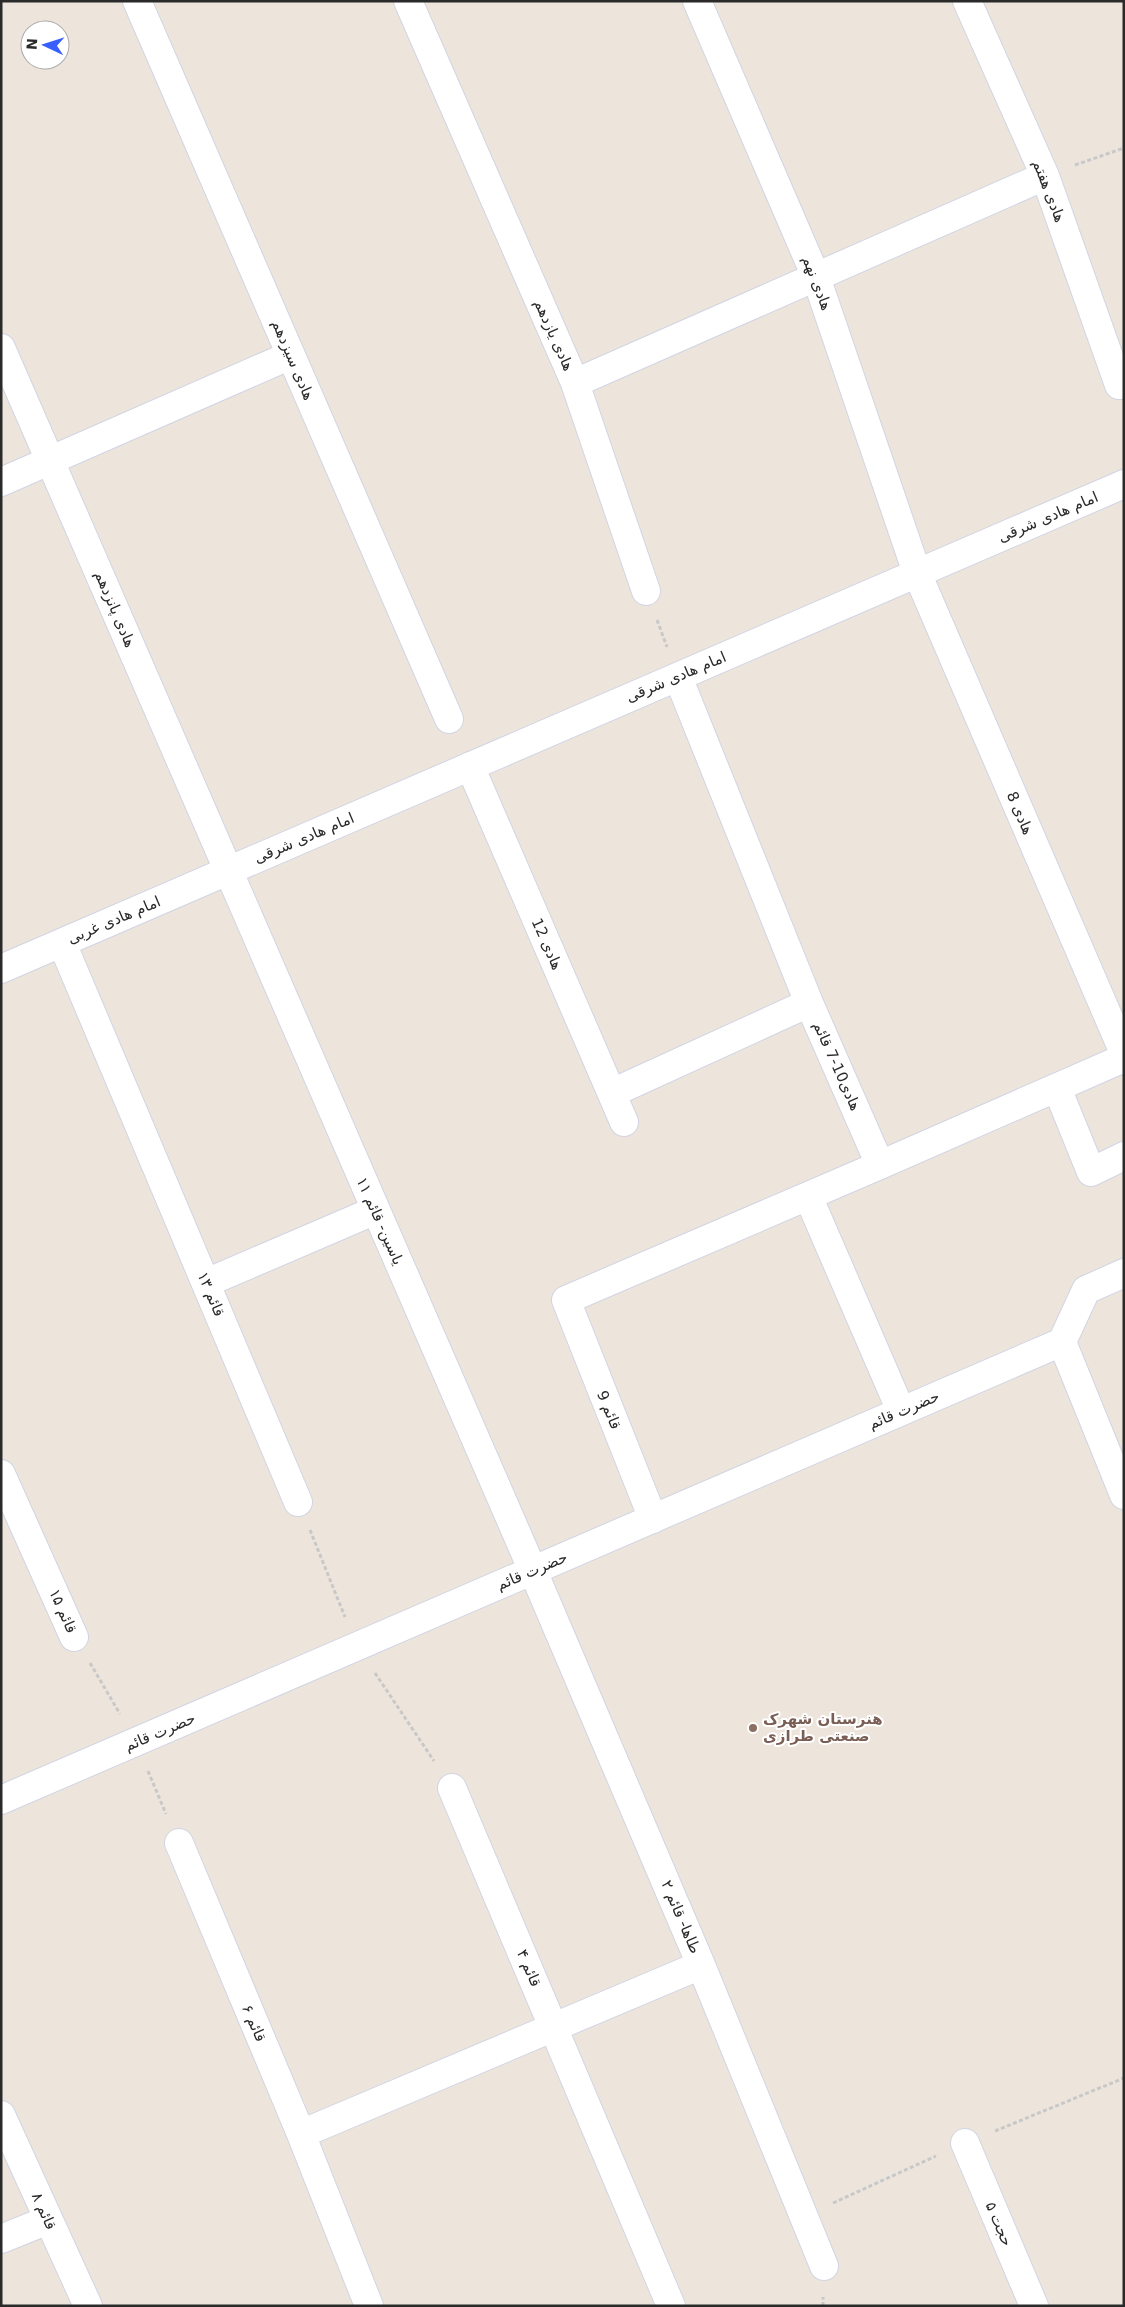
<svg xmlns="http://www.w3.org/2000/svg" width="1125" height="2307" font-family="'DejaVu Sans','Noto Sans Arabic',sans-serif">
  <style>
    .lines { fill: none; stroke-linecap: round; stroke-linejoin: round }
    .minor-casing { stroke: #d1d5e3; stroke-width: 30 }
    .tertiary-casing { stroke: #d1d5e3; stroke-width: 30 }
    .path { stroke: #c8c8c8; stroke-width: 3; stroke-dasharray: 4 2.5; stroke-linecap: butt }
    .minor { stroke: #fff; stroke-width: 28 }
    .tertiary { stroke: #fff; stroke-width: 28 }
    .education-dot { fill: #8d6e63; stroke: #fff; stroke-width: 2 }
    .labels { text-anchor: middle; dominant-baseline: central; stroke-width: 4; stroke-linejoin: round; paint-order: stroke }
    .street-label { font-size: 15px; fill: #2a2a2a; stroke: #fff }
    .education-label { font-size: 15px; font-weight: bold; fill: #785e54; stroke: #fff; text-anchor: start }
  </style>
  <rect width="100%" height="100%" fill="#ede5dc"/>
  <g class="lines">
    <defs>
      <path id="minor" d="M137,1l312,718
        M408,1l167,382 71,208
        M697,1l119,276 101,296 207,480
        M967,1l78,175 74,209
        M1,348l532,1223 168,394 123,301
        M575,383l470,-207
        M1,482l290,-127
        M678,677l131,326 71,162 -72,31 93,215
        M470,766l154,356
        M62,943l236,559
        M1,969l1123,-485
        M1057,1088l34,84 33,-16
        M612,1093l197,-90
        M880,1165l244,-107
        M206,1283l170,-73
        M1,1474l73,163
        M653,1519l-87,-219 242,-104
        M452,1788l219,518
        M179,1843l122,291 68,172
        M1,2115l87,191
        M301,2134l400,-169
        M965,2143l69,163
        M1,2239l47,-19"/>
      <path id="tertiary" d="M1124,1273l-38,17 -24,52 62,153
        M1,1800l1061,-458"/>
    </defs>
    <use href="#minor" class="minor-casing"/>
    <use href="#tertiary" class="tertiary-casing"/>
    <path class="path" d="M1075,165l49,-17
      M657,620l10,27
      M310,1530l35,87
      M90,1663l30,51
      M375,1673l59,88
      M148,1771l18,43
      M995,2131l129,-53
      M833,2203l103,-47
      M823,2306v-9"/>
    <use href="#minor" class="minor"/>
    <use href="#tertiary" class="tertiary"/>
  </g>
  <circle class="education-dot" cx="753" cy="1728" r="5"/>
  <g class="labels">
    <g class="street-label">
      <text transform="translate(1049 191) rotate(69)">هادی هفتم</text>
      <text transform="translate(817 283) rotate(69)">هادی نهم</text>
      <text transform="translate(554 335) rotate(66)">هادی یازدهم</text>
      <text transform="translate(293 360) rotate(67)">هادی سیزدهم</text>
      <text transform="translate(1048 517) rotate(-23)">امام هادی شرقی</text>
      <text transform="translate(115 609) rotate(67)">هادی پانزدهم</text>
      <text transform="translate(676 677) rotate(-23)">امام هادی شرقی</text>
      <text transform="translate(1020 813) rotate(67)">هادی 8</text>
      <text transform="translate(304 838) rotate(-23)">امام هادی شرقی</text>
      <text transform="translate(114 920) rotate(-23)">امام هادی غربی</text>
      <text transform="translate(547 944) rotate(66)">12 هادی</text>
      <text transform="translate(837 1066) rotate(66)">هادی10-7 قائم</text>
      <text transform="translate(380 1221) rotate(66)">یاسین- قائم ۱۱</text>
      <text transform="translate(211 1294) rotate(67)">قائم ۱۳</text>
      <text transform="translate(609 1410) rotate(68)">قائم 9</text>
      <text transform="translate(904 1410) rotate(-23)">حضرت قائم</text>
      <text transform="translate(532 1571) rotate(-23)">حضرت قائم</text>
      <text transform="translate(63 1611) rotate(66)">قائم ۱۵</text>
      <text transform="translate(160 1732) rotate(-23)">حضرت قائم</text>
      <text transform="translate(681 1917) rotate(67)">طاها- قائم ۲</text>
      <text transform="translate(529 1968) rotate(67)">قائم ۴</text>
      <text transform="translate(254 2023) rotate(67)">قائم ۶</text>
      <text transform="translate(44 2211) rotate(66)">قائم ۸</text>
      <text transform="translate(999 2224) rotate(67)">حجت ۵</text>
    </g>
    <g class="education-label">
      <text x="763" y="1719">هنرستان شهرک<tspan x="763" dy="17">صنعتی طرازی</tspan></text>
    </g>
  </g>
  <rect width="1125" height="2307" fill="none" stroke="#2a2a2a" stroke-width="5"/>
  <g transform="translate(45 45) rotate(274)"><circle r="24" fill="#ffffff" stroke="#aaaaaa"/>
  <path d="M0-4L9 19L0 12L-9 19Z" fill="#385efe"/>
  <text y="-8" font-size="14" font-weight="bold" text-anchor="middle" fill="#2a2a2a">N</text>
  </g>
</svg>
